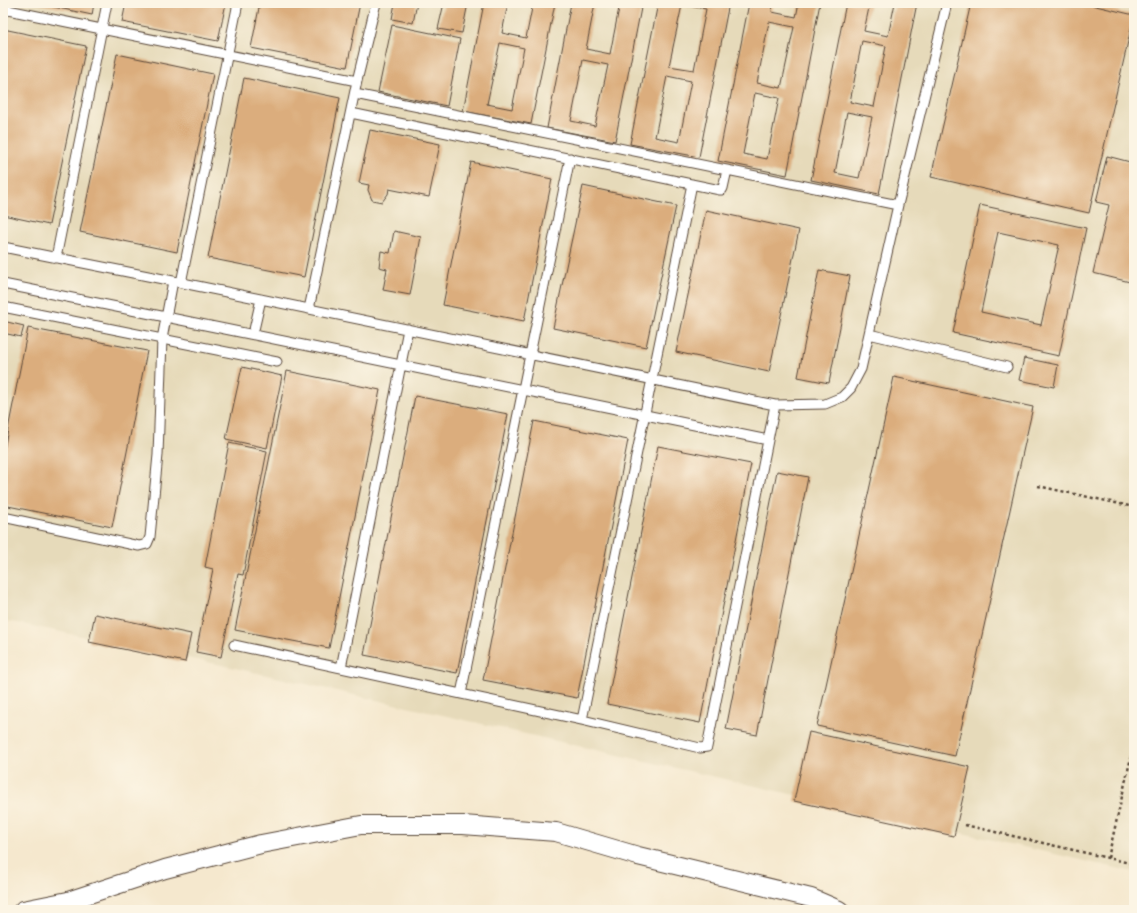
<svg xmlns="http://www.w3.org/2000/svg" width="1137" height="913" font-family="'Architects Daughter',sans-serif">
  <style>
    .built { fill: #e6daba }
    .building { fill: #dbad7d; fill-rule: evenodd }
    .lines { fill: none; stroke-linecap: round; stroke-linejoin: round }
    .lane-casing { stroke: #574638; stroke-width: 11 }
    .street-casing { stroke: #574638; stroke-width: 20 }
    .path { stroke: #574638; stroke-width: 2.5; stroke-dasharray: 3 3; stroke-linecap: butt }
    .lane { stroke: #fff; stroke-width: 9 }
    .street { stroke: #fff; stroke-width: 18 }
  </style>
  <rect width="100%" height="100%" fill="#fcf5e5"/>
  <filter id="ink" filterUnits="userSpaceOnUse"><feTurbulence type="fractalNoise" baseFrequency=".025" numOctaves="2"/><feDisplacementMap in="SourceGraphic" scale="8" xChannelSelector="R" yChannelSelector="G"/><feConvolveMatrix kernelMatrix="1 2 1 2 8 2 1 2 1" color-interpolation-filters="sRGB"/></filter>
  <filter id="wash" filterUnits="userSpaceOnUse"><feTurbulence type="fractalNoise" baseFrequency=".012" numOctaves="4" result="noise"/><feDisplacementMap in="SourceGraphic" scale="16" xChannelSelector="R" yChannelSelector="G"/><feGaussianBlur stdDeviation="0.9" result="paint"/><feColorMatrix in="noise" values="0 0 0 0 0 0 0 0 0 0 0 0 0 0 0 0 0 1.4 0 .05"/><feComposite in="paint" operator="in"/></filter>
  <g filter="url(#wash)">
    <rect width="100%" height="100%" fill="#f5e8ce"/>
    <path class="built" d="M3,3h1131v869l-912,-207 -219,-45z"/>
    <g id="blocks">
      <path class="building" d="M35,3h59l-2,12z
        M126,3h100l-8,38 -96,-19z
        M260,3h100l-13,64 -96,-19z
        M395,3h22l-4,20 -21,-4z
        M444,3h24l-6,30 -24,-4z
        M484,3h24l-6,30 24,5 7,-35h22l-24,121 -68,-13zM500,43l24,5 -12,61 -25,-5z
        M571,3h24l-9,46 24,5 10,-51h22l-27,138 -68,-13zM583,60l25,5 -13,61 -24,-5z
        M658,3h71l-30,154 -69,-13zM682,5l24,4 -12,61 -25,-4zM667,76l24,5 -12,61 -24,-5z
        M749,3h24l-1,9 24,5 3,-14h21l-33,172 -69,-14zM769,22l25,5 -13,61 -24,-5zM755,93l24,5 -12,61 -24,-5z
        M846,3h24l-6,28 24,5 7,-33h22l-38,191 -68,-14zM862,41l24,5 -12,61 -24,-5zM847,112l25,5 -13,61 -24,-5z
        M971,3h112l51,12 -45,198 -158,-36z
        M392,25l68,14 -13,67 -69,-14z
        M3,29l83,17 -37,179 -46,-10z
        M117,54l96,20 -36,178 -97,-20z
        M244,78l96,20 -36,179 -96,-19z
        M370,130l70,14 -11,53 -40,-8 -1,5 -6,8 -10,-2 -4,-10 1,-5 -10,-2z
        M1107,156l27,7v120l-41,-10 16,-68 -13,-3z
        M471,162l81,17 -28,142 -81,-16z
        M583,186l93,20 -30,141 -93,-19z
        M980,205l106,23 -27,128 -106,-23zM998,232l61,13 -18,80 -60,-13z
        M706,210l93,20 -30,142 -93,-20z
        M394,231l27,6 -11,58 -27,-5 4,-21 -8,-2 2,-16 9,2z
        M819,270l31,6 -21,107 -31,-6z
        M3,321l21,5 -3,11 -18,-4z
        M28,328l119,23 -35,176 -109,-22v-50z
        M1024,358l34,7 -4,22 -35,-7z
        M242,367l40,9 -15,72 -41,-9z
        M287,371l93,19 -51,258 -94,-18z
        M894,377l139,30 -78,349 -138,-30z
        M415,396l93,18 -51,259 -93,-18z
        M534,421l94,19 -51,258 -94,-18z
        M229,443l38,8 -24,124 -5,-1 -17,83 -25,-5 17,-83 -8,-2z
        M658,446l93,18 -51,259 -93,-19z
        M777,471l31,6 -51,258 -31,-6z
        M95,614l96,20 -6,28 -96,-20z
        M809,732l161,35 -16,69 -160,-35z"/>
    </g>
  </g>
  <g filter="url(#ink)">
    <use href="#blocks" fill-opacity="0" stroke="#574638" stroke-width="1"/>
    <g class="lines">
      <defs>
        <path id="lane" d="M3,9l354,72
          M355,94l543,111
          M351,113l369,77h2l1,-2 4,-18
          M3,247l170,34 602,124 50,-1 17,-7 9,-9 10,-19 37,-164 49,-202
          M56,258l51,-255
          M181,283l57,-280
          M3,284l163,33 602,123
          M3,307l274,55
          M309,309l48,-228 19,-78
          M253,334l8,-35
          M869,334l138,33
          M3,517l136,29 8,-2 3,-7 8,-82 4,-116 11,-58
          M234,645l348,75 118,28 7,-1 68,-342
          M341,668l67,-339
          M461,694l109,-536
          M582,720l110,-536"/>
        <path id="street" d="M23,910l45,-9 97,-32 96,-25 100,-19h102l93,7 82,24 173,42 28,12"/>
      </defs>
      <use href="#lane" class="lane-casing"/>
      <use href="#street" class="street-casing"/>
      <path class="path" d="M1038,486l96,21
        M965,825l169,39
        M1108,858l26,-114"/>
      <use href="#lane" class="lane"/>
      <use href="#street" class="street"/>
    </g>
  </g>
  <rect width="1137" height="913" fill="none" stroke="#fcf5e5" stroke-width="16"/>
</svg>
